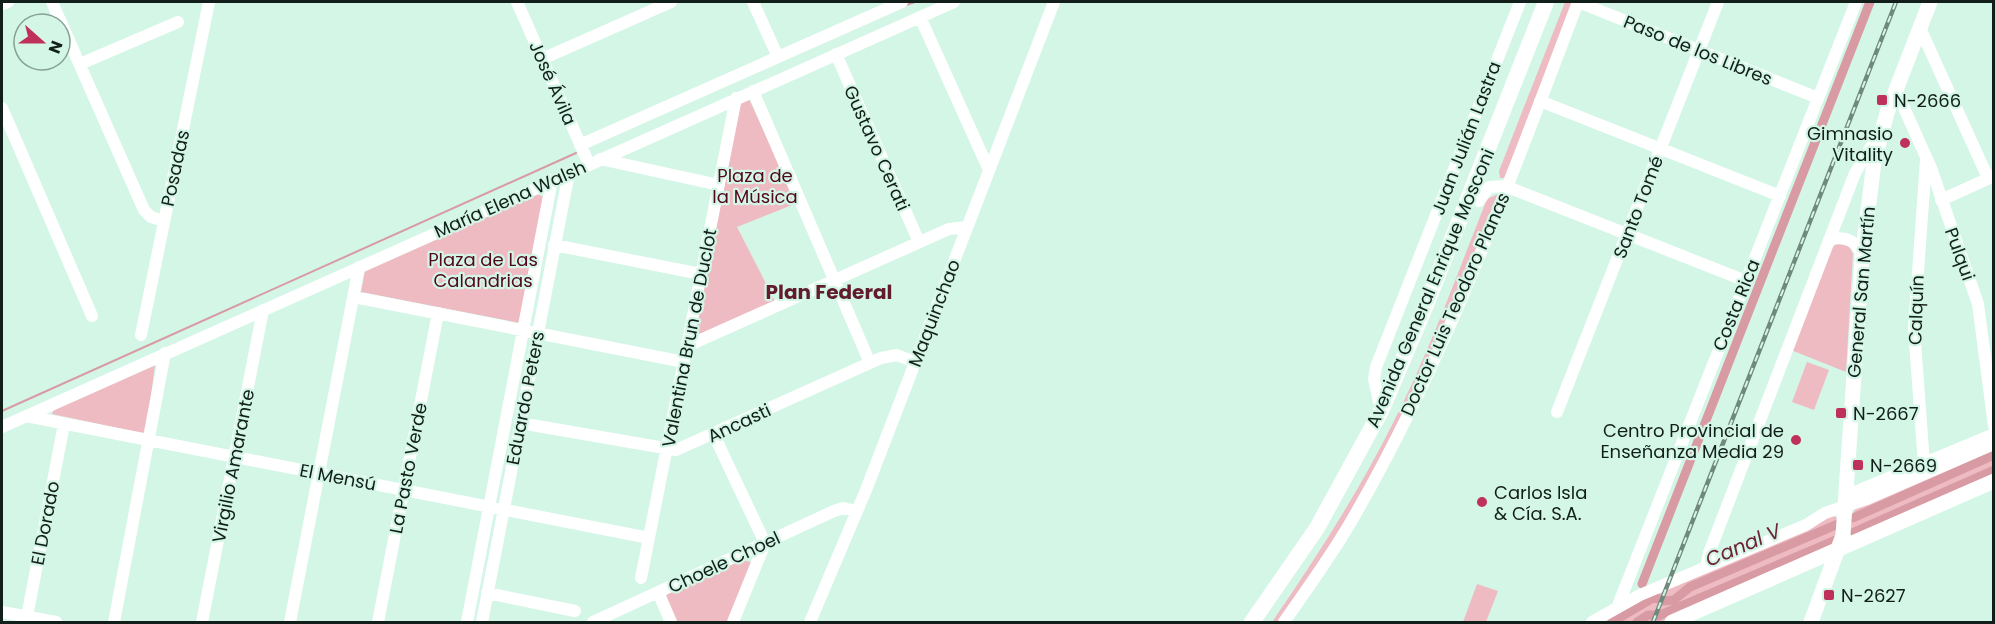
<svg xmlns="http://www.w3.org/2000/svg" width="1995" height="624" font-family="Poppins,sans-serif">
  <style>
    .green { fill: #eebbc2 }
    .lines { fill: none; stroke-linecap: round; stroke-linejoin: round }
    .stream { stroke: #d89ba4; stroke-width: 2 }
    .canal { stroke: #d89ba4; stroke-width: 9 }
    .minor { stroke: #fff; stroke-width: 12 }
    .major { stroke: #fff; stroke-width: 15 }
    .highway { stroke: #fff; stroke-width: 16 }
    .rail-casing { stroke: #70887e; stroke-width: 4.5 }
    .rail { stroke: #d4f6e7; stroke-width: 2; stroke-dasharray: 7; stroke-linecap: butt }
    .poi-dot { fill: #bf305a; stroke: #d4f6e7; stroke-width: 2 }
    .labels { text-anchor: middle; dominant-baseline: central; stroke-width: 4.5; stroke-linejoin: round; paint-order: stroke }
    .street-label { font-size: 18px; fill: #111e19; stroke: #d4f6e7 }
    .poi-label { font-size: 18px; fill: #111e19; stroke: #d4f6e7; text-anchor: start }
    .park-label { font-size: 18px; fill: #51081f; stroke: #d4f6e7 }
    .neighbourhood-label { font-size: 20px; font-weight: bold; fill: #601b2d; stroke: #d4f6e7 }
    .water-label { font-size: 20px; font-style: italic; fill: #6c2335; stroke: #d4f6e7 }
  </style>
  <rect width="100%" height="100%" fill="#d4f6e7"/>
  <path class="green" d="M1565,2h9l-69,176h-5l-1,-7z
    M749,99l48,104 -60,24 39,76 -80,34 -4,-5 46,-227z
    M537,194l7,3 -24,126 -159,-31 4,-21z
    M1498,194l-47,123 -98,195 -73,110h-8c44,-64 86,-129 121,-199 37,-72 64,-149 94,-224z
    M1837,243l12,3 4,8 -7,118 -55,-22 38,-99z
    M1807,362l22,8 -15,40 -22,-8z
    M155,365l-9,69 -94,-20 2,-4z
    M1993,449v27l-142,59v-18l5,-9z
    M1833,515l4,3 -1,24 -13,9 -162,71h-59l20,-12z
    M742,560l9,2 -19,60h-58l-8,-26 3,-4z
    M1477,584l21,7 -12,31h-23z"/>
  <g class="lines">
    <path class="stream" d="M906,5l9,-3
      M2,411l574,-258"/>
    <path class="canal" d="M1853,518l141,-63
      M1854,532l140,-62
      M1642,584l228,-582
      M1664,601l10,-1 16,-13 148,-63
      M1658,616l178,-76
      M1612,622l41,-24 7,1
      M1637,622l11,-7h6"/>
    <path class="minor" d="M52,2l92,208 7,7 13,4
      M517,2l72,162
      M753,2l25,55
      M1578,2l240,96
      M2,4l6,-2
      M920,17l69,153
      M1920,28l68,150
      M836,54l83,188
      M542,59l129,-57
      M80,64l98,-42
      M1896,90l35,78 47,136 16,122
      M753,91l117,272
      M1540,101l240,95
      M2,108l90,208
      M580,145l322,-143
      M600,159l119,26
      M1941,200l53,-24
      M1479,201l10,-14 16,-1 241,95
      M1829,240c16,-5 29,1 33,17
      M554,245l147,29
      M354,297l330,65
      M141,335l68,-333
      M687,346l262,-117 18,-2
      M1381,411l-7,-32 2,-12 144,-365
      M1557,412l161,-410
      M26,416l623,122
      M520,423l156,27 205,-92 16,-3 18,7
      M2,427l952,-425
      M714,435l51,108 -32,79
      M1924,464l-10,-136 12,-168
      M1845,496l149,-62
      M1706,567l3,-14 146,-380 25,-41
      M641,578l95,-480
      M658,592l13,30
      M487,593l88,18
      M1617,608l239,-606
      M2,612l54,10
      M26,622l38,-198
      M114,622l51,-269
      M202,622l61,-312
      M290,622l69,-355
      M378,622l60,-309
      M467,622l85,-442
      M482,622l87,-449
      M593,622l241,-111 9,-3 13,3
      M810,622l56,-132 188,-488
      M1284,622c25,-36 51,-71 72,-109 93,-162 156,-338 222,-511
      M1592,622l48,-27 166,-70 19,-12 42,-14 127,-55"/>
    <path class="major" d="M1672,622l322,-141
      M1811,622l32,-87 19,-276 12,-97 13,-49 43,-111"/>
    <path class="highway" d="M1252,622l65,-94 64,-117 45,-106 120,-303"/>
    <defs>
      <path id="rail" d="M1653,622l243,-620"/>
    </defs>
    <use href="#rail" class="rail-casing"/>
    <use href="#rail" class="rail"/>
  </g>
  <g class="poi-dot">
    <rect x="1876" y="94" width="12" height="12" rx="3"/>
    <circle cx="1905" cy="143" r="6"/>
    <rect x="1835" y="407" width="12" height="12" rx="3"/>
    <circle cx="1796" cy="440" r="6"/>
    <rect x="1852" y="459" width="12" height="12" rx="3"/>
    <circle cx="1482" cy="502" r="6"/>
    <rect x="1823" y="589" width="12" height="12" rx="3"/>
  </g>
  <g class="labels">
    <g class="street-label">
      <text transform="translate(1698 50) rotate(22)">Paso de los Libres</text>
      <text transform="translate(553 83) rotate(66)">José Ávila</text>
      <text transform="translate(1466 138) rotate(-69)">Juan Julián Lastra</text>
      <text transform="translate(877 148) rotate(66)">Gustavo Cerati</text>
      <text transform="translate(175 168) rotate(-78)">Posadas</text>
      <text transform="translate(510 199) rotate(-24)">María Elena Walsh</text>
      <text transform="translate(1638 207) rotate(-69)">Santo Tomé</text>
      <text transform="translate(1960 254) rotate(70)">Pulqui</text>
      <text transform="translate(1430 288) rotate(-67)">Avenida General Enrique Mosconi</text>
      <text transform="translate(1861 292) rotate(-85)">General San Martín</text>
      <text transform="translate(1455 304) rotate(-66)">Doctor Luis Teodoro Planas</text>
      <text transform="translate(1736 305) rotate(-68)">Costa Rica</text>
      <text transform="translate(1916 310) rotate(-88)">Calquín</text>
      <text transform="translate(934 313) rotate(-69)">Maquinchao</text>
      <text transform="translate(689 338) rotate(-79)">Valentina Brun de Duclot</text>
      <text transform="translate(525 398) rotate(-79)">Eduardo Peters</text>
      <text transform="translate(739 423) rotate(-25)">Ancasti</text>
      <text transform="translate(233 466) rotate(-79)">Virgilio Amarante</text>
      <text transform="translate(408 468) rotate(-79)">La Pasto Verde</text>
      <text transform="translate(338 477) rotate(11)">El Mensú</text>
      <text transform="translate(45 523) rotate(-79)">El Dorado</text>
      <text transform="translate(724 562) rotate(-25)">Choele Choel</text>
    </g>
    <g class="poi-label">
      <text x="1894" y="100">N-2666</text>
      <text x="1893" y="133" text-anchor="end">Gimnasio<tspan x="1893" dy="21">Vitality</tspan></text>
      <text x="1853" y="413">N-2667</text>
      <text x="1784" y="430" text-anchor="end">Centro Provincial de<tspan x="1784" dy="21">Enseñanza Media 29</tspan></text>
      <text x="1870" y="465">N-2669</text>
      <text x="1494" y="492">Carlos Isla<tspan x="1494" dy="21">&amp; Cía. S.A.</tspan></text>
      <text x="1841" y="595">N-2627</text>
    </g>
    <g class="park-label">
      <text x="755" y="175">Plaza de<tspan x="755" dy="21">la Música</tspan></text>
      <text x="483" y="259">Plaza de Las<tspan x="483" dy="21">Calandrias</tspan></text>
    </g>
    <g class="neighbourhood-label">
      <text x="829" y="292">Plan Federal</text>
    </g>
    <g class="water-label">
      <text transform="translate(1743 545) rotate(-23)">Canal V</text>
    </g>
  </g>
  <rect width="1995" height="624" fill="none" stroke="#111e19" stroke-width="6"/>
  <g transform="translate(42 42) rotate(111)"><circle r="28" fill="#d4f6e7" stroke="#86a095" stroke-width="1.5"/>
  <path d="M0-4.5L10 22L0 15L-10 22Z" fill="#bf305a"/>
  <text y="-9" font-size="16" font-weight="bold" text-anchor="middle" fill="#111e19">N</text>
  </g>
</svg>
